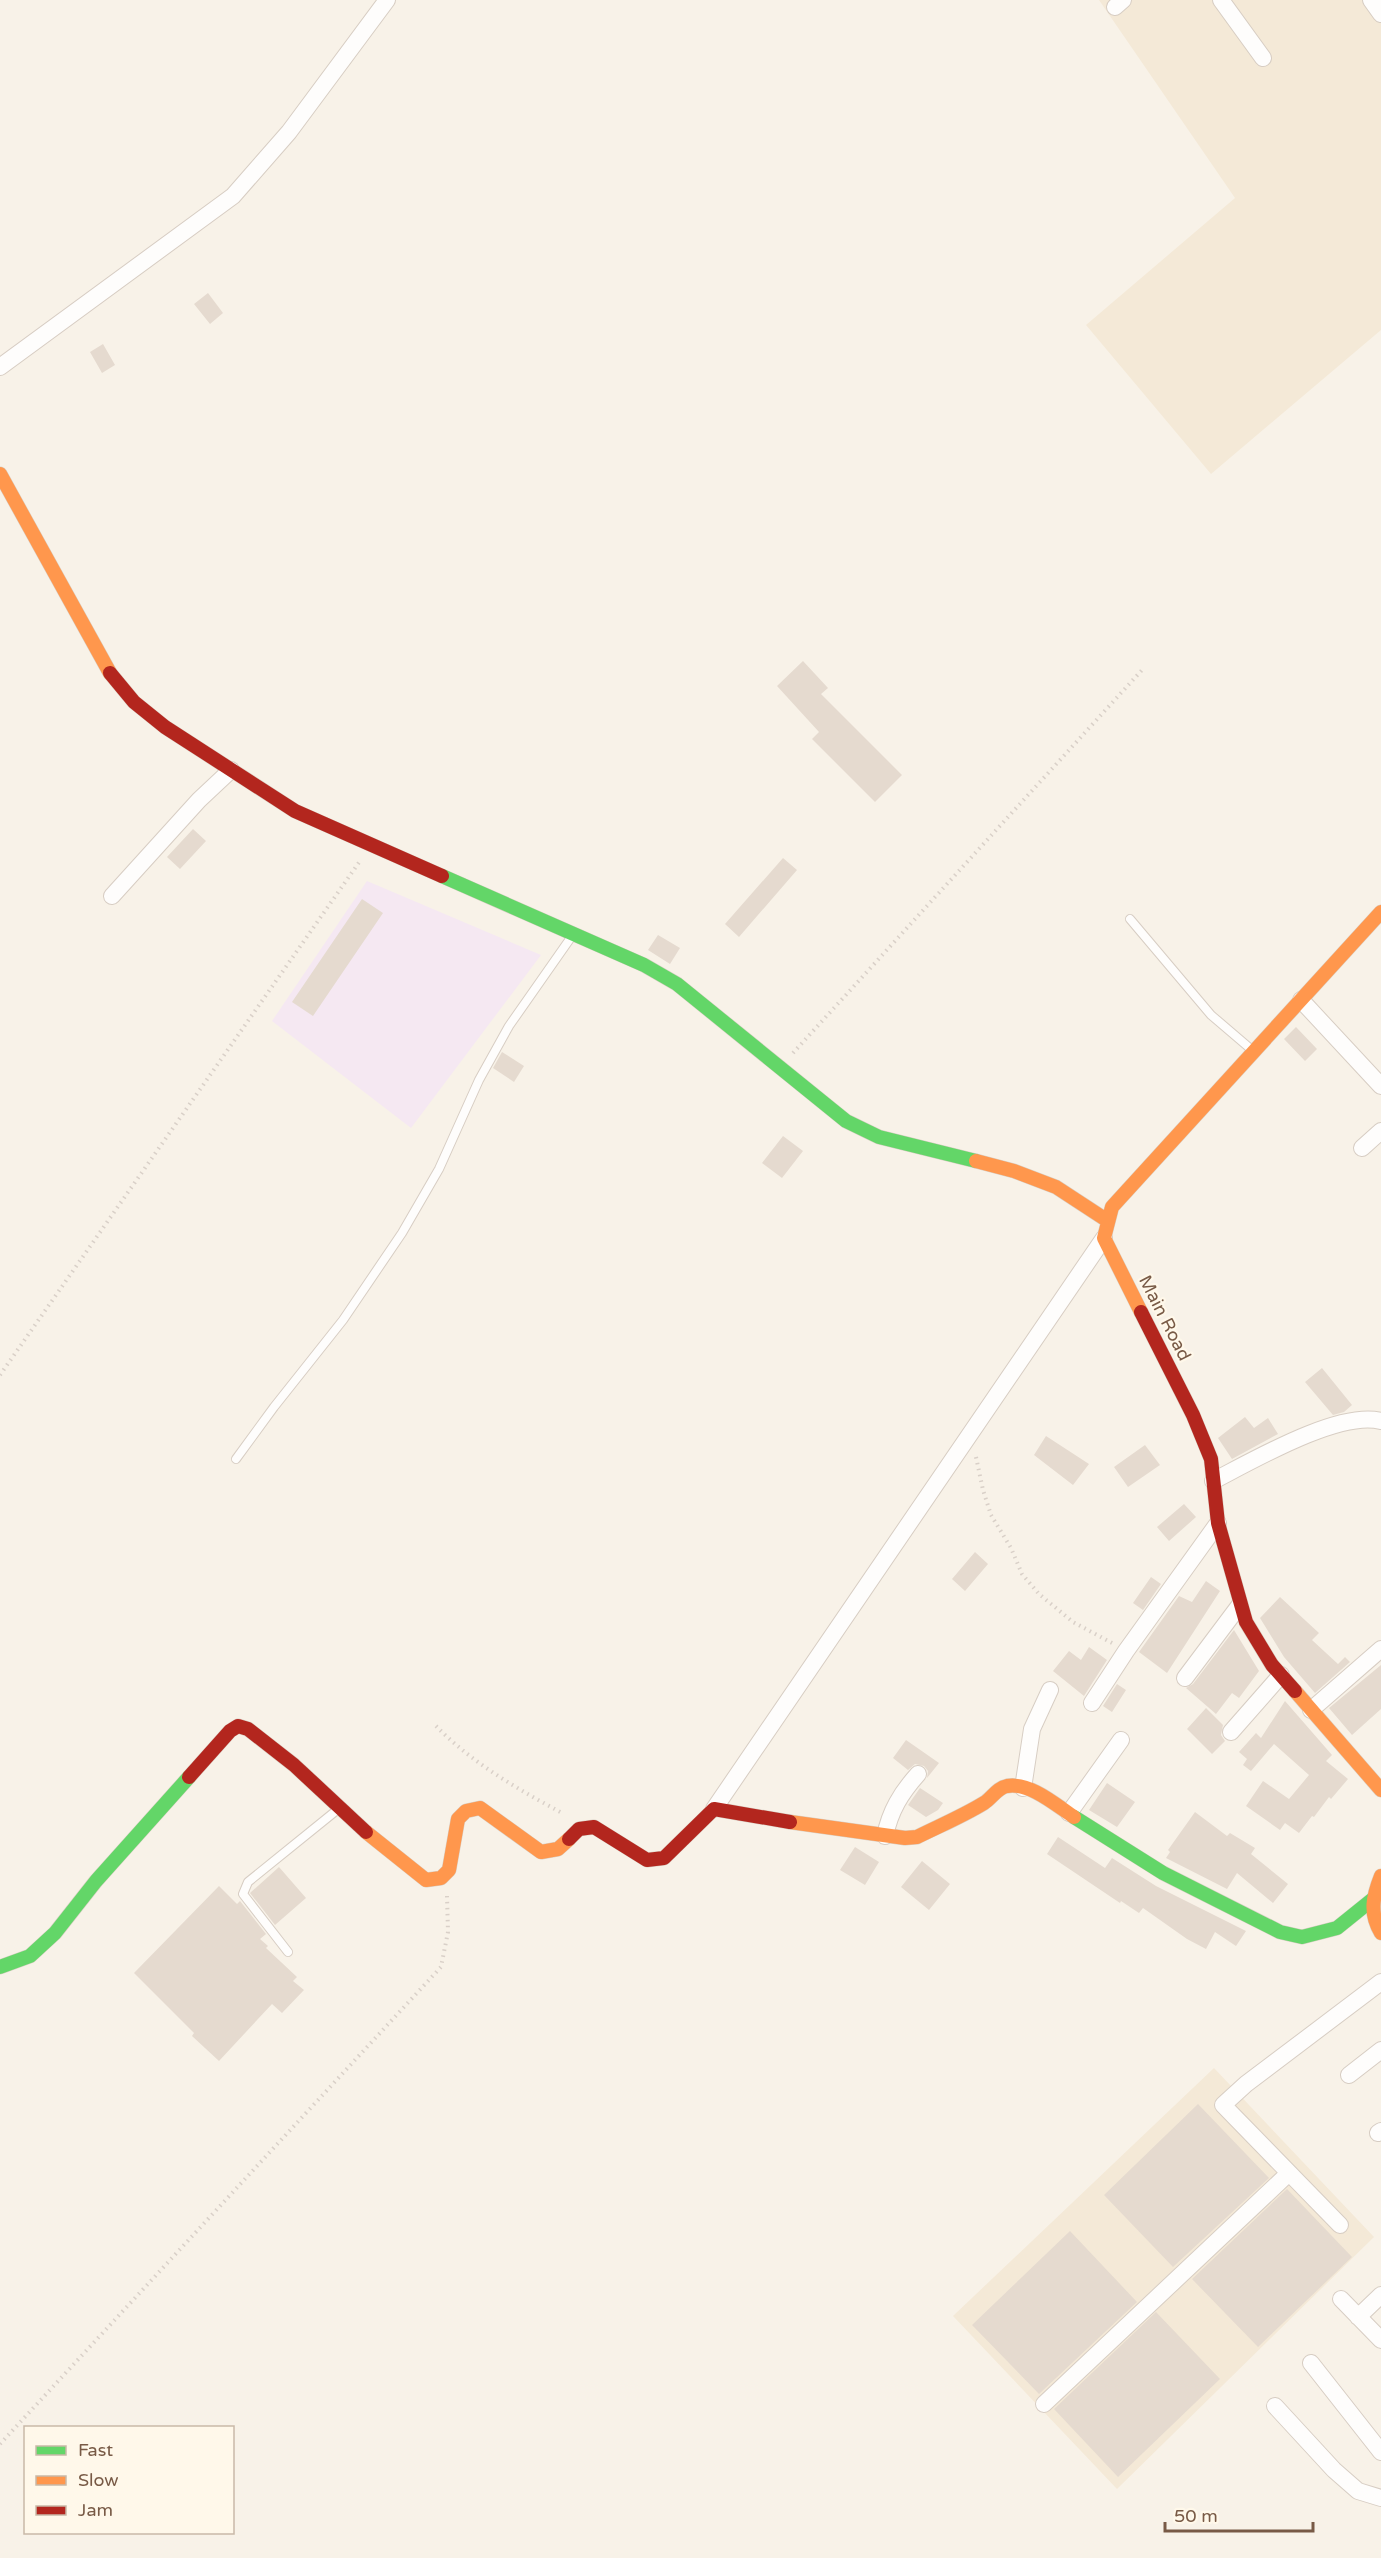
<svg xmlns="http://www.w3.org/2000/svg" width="1381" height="2558" font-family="'Varela Round',sans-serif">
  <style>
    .residential { fill: #f4e9d7 }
    .education { fill: #f5e8f2 }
    .building { fill: #e5dacf }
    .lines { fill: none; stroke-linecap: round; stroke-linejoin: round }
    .lane-casing { stroke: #d7cdc3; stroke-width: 10 }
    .street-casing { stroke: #d7cdc3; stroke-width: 18 }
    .fast-casing { stroke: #d9cfc4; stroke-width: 15 }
    .slow-casing { stroke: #d9cfc4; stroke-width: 15 }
    .jam-casing { stroke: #d9cfc4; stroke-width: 15 }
    .path { stroke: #d9d0c8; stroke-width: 4; stroke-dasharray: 1.5 4.5; stroke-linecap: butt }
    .lane { stroke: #fefdfc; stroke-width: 8 }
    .street { stroke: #fefdfc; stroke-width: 16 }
    .fast { stroke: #63d668; stroke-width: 14 }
    .slow { stroke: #ff974d; stroke-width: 14 }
    .jam { stroke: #b3261e; stroke-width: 14 }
    .labels { text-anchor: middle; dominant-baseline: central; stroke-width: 4.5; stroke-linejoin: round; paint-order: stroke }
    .street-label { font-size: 18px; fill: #785a46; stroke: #fff8ea }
  </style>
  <rect width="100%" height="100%" fill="#f8f2e8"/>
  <path class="residential" d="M1099,0h282v330l-170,144 -125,-149 149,-127z
    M1214,2068l160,169 -257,252 -164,-173z"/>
  <path class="education" d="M367,881l174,74 -130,173 -139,-107z"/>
  <path class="building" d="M208,293l15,20 -13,11 -16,-20z
    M103,344l12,21 -13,8 -12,-21z
    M803,661l25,27 -7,6 81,81 -27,27 -63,-63 7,-7 -42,-46z
    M193,829l13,12 -26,28 -13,-12z
    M783,858l14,12 -58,67 -14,-13z
    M362,899l21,14 -70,103 -21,-14z
    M658,935l22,13 -10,16 -22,-14z
    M1296,1027l21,22 -12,12 -21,-22z
    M502,1052l22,14 -10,16 -21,-14z
    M783,1136l20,15 -21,27 -20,-15z
    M1322,1368l30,37 -8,7 -11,3 -28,-33z
    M1245,1417l9,11 14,-10 10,16 -46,25 -14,-21z
    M1046,1436l43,28 -16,21 -39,-30z
    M1145,1445l15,20 -32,22 -14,-20z
    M1184,1504l12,13 -27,24 -12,-14z
    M975,1552l13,12 -23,27 -13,-12z
    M1151,1577l10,7 -18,26 -10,-7z
    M1206,1581l14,10 -53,82 -28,-21 40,-56 13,6z
    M1280,1597l39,36 -7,7 26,24 7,-7 5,5 -35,31 -31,-36 -24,-39z
    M1234,1630l25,41 -20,27 -7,-5 -16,21 -30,-26 7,-4z
    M1089,1647l18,13 -23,36 -31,-25 16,-20 12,9z
    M1381,1665v44l-29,26 -23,-27z
    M1117,1684l9,6 -14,22 -9,-6z
    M1285,1701l47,54 -6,6 22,18 -17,20 -2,-2 -15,20 -2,-1 -13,17 -14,-10 -5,7 -34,-24 17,-25 26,18 20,-24 -35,-31 -23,27 -8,-6 4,-6 -8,-7 17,-19 5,5z
    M1206,1708l17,17 -2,10 4,6 -13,13 -25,-25z
    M906,1740l33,23 -12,15 1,-7 -4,-5 -9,-2 -7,6 -15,-12z
    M1107,1783l28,19 -18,25 -28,-17z
    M920,1788l23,15 -5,7 -12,7 -18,-12z
    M1195,1812l32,24 3,-3 25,15 -4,6 37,30 -15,19 -36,-30 -10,16 -61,-31 4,-6 -2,-2z
    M1058,1837l47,31 7,-10 44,28 90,45 -10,15 -21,-14 -9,17 -19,-10 -44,-31 -4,5 -18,-12 -1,2 -73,-49z
    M855,1847l24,15 -14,23 -25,-15z
    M922,1861l28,23 -21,26 -28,-23z
    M279,1867l27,31 -31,27 -25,-32z
    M219,1886l18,18 3,-3 26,33 -6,5 8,7 -2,2 31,29 -4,4 11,9 -22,23 -10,-9 -53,57 -27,-25 2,-3 -60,-60z
    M1198,2104l71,74 -96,89 -69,-72z
    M1287,2189l65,68 -94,90 -66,-68z
    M1070,2231l67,71 -98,92 -67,-69z
    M1156,2312l64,67 -102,98 -64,-68z"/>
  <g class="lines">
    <defs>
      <path id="lane" d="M1130,919l81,96 41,35
        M236,1459l38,-52 69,-87 59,-87 37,-64 40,-89 30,-54 63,-90
        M288,1952l-45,-58 5,-12 89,-72"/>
      <path id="street" d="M1221,0l42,58
        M1371,0l10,14
        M1115,7l8,-7
        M0,367l233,-171 56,-64 98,-132
        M112,896l87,-96 32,-30
        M1301,1000l80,86
        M1362,1148l19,-17
        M1213,1481c39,-20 126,-71 168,-60
        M1185,1678l54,-72
        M1092,1703l34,-52 92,-128
        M1311,1710l70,-61
        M1231,1732l50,-57
        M1023,1788l9,-59 18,-39
        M714,1809l390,-571
        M1069,1813l52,-73
        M885,1836c5,-25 16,-43 33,-62
        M1349,2075l32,-25
        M1378,2133l3,-2
        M1340,2225l-117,-120 23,-21 135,-102
        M1341,2299l40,41
        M1358,2317l23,-22
        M1311,2363l70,89
        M1044,2404l245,-231
        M1275,2406l59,64 24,21 23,7"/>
      <path id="fast" d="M442,876l202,89 33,19 169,137 33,16 97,24
        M1074,1817l89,56 117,59 22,5 35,-9 36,-29
        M0,1967l30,-11 25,-23 41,-52 93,-104"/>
      <path id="slow" d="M0,474l110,199
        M976,1161l38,10 42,16 52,34
        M1141,1312l-37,-74 8,-31 269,-295
        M1295,1691l86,99
        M790,1822l115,16 12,-1c22,-11 46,-21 67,-34 8,-5 13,-15 23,-17 23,-4 49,19 67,31
        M366,1832l60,48 15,-2 8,-8 9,-51 8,-8 14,-3 61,44 17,-3 11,-10
        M1381,1876c-8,20 -12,37 0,57"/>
      <path id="jam" d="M110,673l24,29 31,25 130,84 147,65
        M1141,1312l52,103 18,44 7,64 28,99 26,43 23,26
        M189,1777l41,-46 8,-5 10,3 46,36 72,67
        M569,1839l10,-10 15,-2 53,33 17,-2 50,-49 76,13"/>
    </defs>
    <use href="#lane" class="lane-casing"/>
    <use href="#street" class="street-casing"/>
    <use href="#fast" class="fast-casing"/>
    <use href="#slow" class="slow-casing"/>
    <use href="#jam" class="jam-casing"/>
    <path class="path" d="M793,1053l349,-383
      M0,1375l360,-514
      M976,1457l7,33 8,25 20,33 11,26 17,20 34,28 39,21
      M436,1726c36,37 83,64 128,88
      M0,2444l441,-477 7,-35 -1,-36"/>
    <use href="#lane" class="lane"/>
    <use href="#street" class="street"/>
    <use href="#fast" class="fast"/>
    <use href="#slow" class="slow"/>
    <use href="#jam" class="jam"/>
  </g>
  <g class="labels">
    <g class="street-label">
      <text transform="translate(1165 1318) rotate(63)">Main Road</text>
    </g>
  </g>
  <rect x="24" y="2426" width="210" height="108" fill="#fff8ea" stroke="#c9b9a8" stroke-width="1.5"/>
  <rect x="36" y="2446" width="30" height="9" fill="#63d668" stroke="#c9b9a8" stroke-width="1.5"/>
  <text x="78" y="2456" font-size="18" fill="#785a46">Fast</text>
  <rect x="36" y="2476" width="30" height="9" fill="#ff974d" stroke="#c9b9a8" stroke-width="1.5"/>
  <text x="78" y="2486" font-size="18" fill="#785a46">Slow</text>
  <rect x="36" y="2506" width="30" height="9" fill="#b3261e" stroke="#c9b9a8" stroke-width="1.5"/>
  <text x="78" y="2516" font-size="18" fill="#785a46">Jam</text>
  <path d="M1165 2522v9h148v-9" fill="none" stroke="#785a46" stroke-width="3"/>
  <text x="1174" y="2522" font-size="18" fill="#785a46" stroke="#fff8ea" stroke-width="4.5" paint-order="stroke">50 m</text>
</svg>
